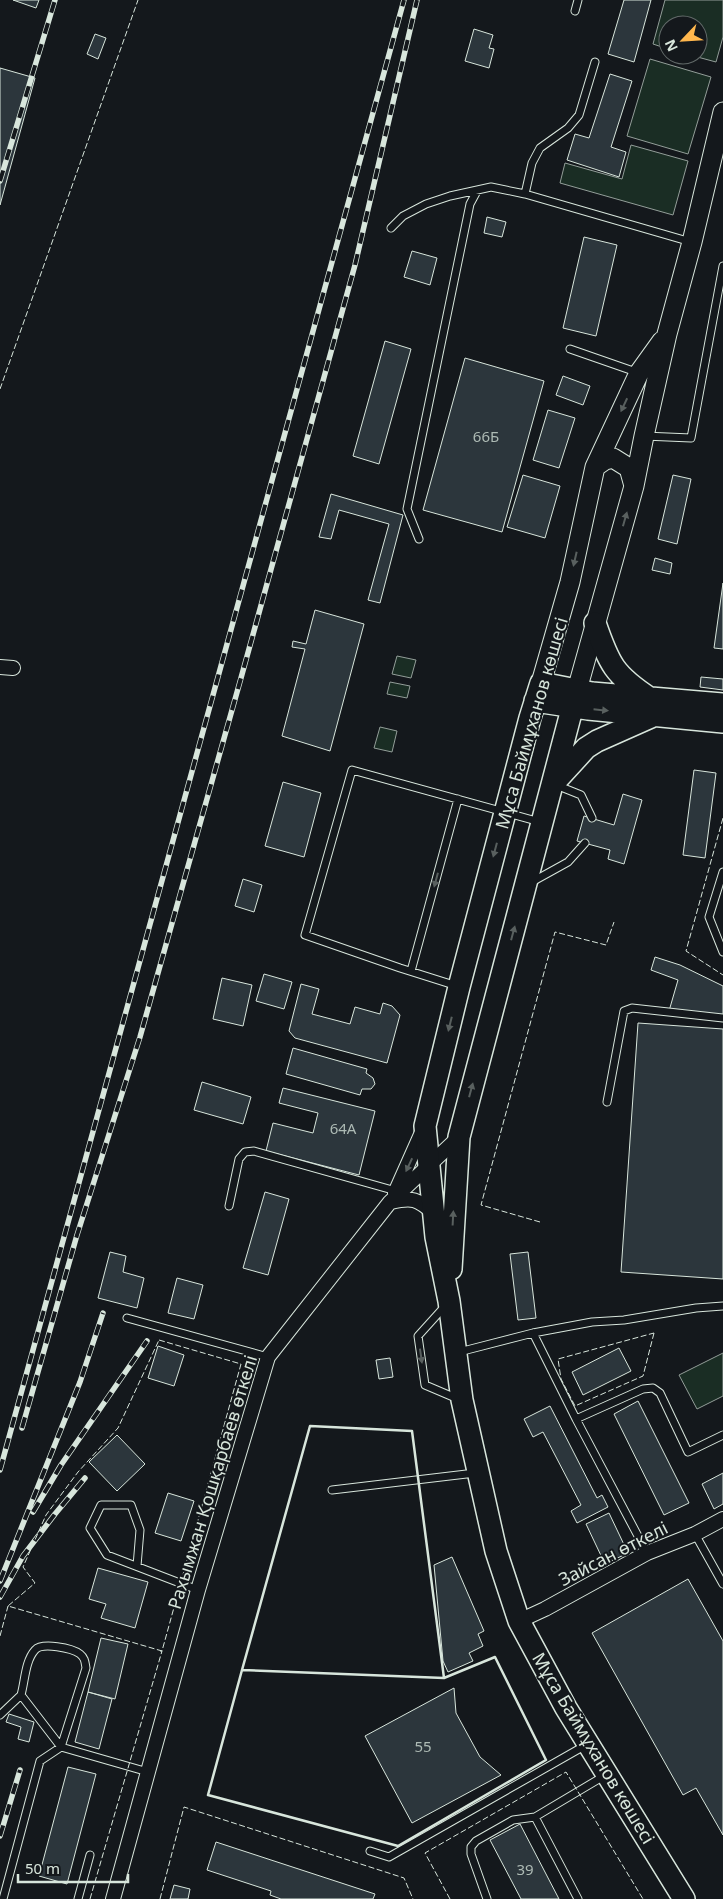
<svg xmlns="http://www.w3.org/2000/svg" width="723" height="1899" font-family="'Noto Sans',sans-serif">
  <style>
    .green { fill: #1a2d24; stroke: #939e99 }
    .building { fill: #2c363c; stroke: #d8e6dc }
    .lines { fill: none; stroke-linecap: round; stroke-linejoin: round }
    .service-casing { stroke: #d8e6dc; stroke-width: 9 }
    .minor-casing { stroke: #d8e6dc; stroke-width: 16 }
    .secondary-casing { stroke: #d8e6dc; stroke-width: 21 }
    .primary-casing { stroke: #d8e6dc; stroke-width: 24 }
    .service { stroke: #14181c; stroke-width: 7 }
    .minor { stroke: #14181c; stroke-width: 14 }
    .secondary { stroke: #14181c; stroke-width: 19 }
    .primary { stroke: #14181c; stroke-width: 21 }
    .rail-casing { stroke: #d8e6dc; stroke-width: 5.5 }
    .rail { stroke: #14181c; stroke-width: 4; stroke-dasharray: 11; stroke-linecap: butt }
    .fence { stroke: #d8e6dc; stroke-width: 1; stroke-dasharray: 6 2.5; stroke-linecap: butt }
    .wall { stroke: #d8e6dc; stroke-width: 2.5 }
    .oneway { fill: #59605f }
    .labels { text-anchor: middle; dominant-baseline: central; stroke-width: 4; stroke-linejoin: round; paint-order: stroke }
    .number-label { font-size: 15px; fill: #adbab4 }
    .street-label { font-size: 18px; fill: #d8e6dc; stroke: #14181c }
  </style>
  <rect width="100%" height="100%" fill="#14181c"/>
  <path class="green" d="M665,0h58v37l-7,25 -26,-7h8v-30h-30v24l-15,-5z
    M650,59l61,18 -23,77 -61,-18z
    M631,145l57,16 -15,54 -113,-32 5,-20 57,16z
    M397,656l19,4 -5,18 -19,-4z
    M390,682l20,4 -3,12 -20,-4z
    M380,727l17,4 -5,21 -18,-4z
    M723,1353v43l-26,13 -18,-34z"/>
  <path class="building" d="M13,0h26l-3,8z
    M624,0h27l-17,62 -26,-8z
    M474,29l19,6 -4,13 5,1 -5,19 -24,-7z
    M95,34l11,4 -8,21 -11,-5z
    M0,68l35,10 -35,127z
    M610,74l22,7 -21,66 15,5 -7,25 -52,-17 8,-26 14,4z
    M487,217l19,5 -4,15 -18,-4z
    M584,237l33,8 -21,91 -33,-8z
    M412,251l25,7 -7,27 -26,-8z
    M385,341l26,8 -32,115 -26,-8z
    M465,358l79,23 -42,151 -79,-22z
    M563,376l27,10 -7,19 -27,-10z
    M548,410l27,8 -16,50 -26,-8z
    M523,475l37,11 -15,52 -38,-11z
    M673,475l18,4 -14,65 -19,-5z
    M331,494l72,21 -23,88 -12,-3 21,-76 -50,-14 -8,29 -12,-2z
    M655,558l17,5 -2,11 -18,-4z
    M723,583v66l-9,-1z
    M315,610l49,14 -34,127 -48,-15 23,-87 -13,-2 1,-6 13,3z
    M701,677l22,2v11l-23,-3z
    M694,770l22,3 -11,85 -22,-3z
    M283,782l38,11 -17,64 -39,-11z
    M623,794l19,6 -18,64 -16,-5 2,-9 -33,-9 7,-25 30,9z
    M243,879l19,6 -8,27 -19,-6z
    M655,957l25,8 43,21v29l-54,-4 9,-31 -27,-10z
    M264,974l28,8 -8,27 -28,-8z
    M222,978l30,7 -9,41 -30,-7z
    M301,984l18,5 -7,25 38,10 5,-17 25,7 3,-11 9,3 8,9 -13,48 -92,-25 -6,-7z
    M638,1023l85,6v250l-102,-7z
    M293,1048l74,21 -1,4 7,5 2,6 -4,5h-9l-2,6 -74,-21z
    M202,1082l49,15 -8,27 -49,-14z
    M283,1088l92,23 -16,64 -93,-24 7,-28 40,10 5,-20 -39,-10z
    M265,1192l24,7 -21,76 -25,-7z
    M110,1252l16,4 -3,16 21,6 -7,30 -39,-10z
    M528,1252l8,66 -18,2 -8,-66z
    M177,1278l26,7 -9,34 -26,-6z
    M158,1346l26,9 -10,31 -26,-8z
    M619,1348l12,23 -48,24 -11,-23z
    M390,1358l3,19 -14,2 -3,-19z
    M638,1401l51,102 -25,12 -50,-101z
    M550,1406l47,92 5,-3 6,12 -31,16 -6,-12 10,-6 -38,-73 -10,5 -9,-18z
    M117,1435l28,29 -28,27 -28,-29z
    M723,1473v31l-9,5 -12,-25z
    M168,1493l26,8 -13,40 -26,-8z
    M609,1513l19,40 -23,11 -19,-40z
    M452,1557l32,74 -6,3 5,12 -14,7 4,8 -25,11 -5,-11 -9,-96z
    M98,1568l50,14 -13,46 -34,-10 5,-14 -17,-5z
    M688,1579l35,62v194l-27,-47 -13,7 -91,-162z
    M101,1638l27,6 -13,55 -27,-7z
    M454,1688l2,25 24,44 21,18 -89,48 -47,-87z
    M88,1692l24,7 -13,50 -24,-7z
    M9,1714l25,8 -5,20 -11,-3 3,-12 -15,-5z
    M68,1767l28,7 -29,110 -28,-8z
    M520,1824l39,75h-38l-31,-59z
    M216,1842l159,52 -2,5h-92l-11,-4 1,-4 -64,-21z
    M174,1885l16,4 -2,10h-18z"/>
  <g class="lines">
    <defs>
      <path id="service" d="M575,11l3,-11
        M525,194l7,-31 8,-15 28,-20 11,-13 16,-53
        M391,228l12,-12 23,-12 24,-8 41,-9 34,7 166,48
        M570,349l69,24
        M644,436l47,2 32,-172
        M419,539l-12,-30 63,-305 7,-13
        M556,785l25,10 11,23
        M723,872l-14,45 14,35
        M530,883l38,-21 17,-19
        M411,971l47,-172
        M457,986l-57,-18 -95,-33 47,-165 188,52
        M607,1102l17,-91 8,-3 91,10
        M229,1206l10,-47 6,-7 9,-1 142,40
        M446,1305l-28,31 7,49 33,14
        M127,1318l141,39
        M533,1333l43,86 71,134
        M459,1352l74,-19 59,-11 32,-2 72,-12 27,-2
        M576,1419l67,-30 10,-1 7,5 28,59 35,-17
        M332,1490l143,-17
        M695,1534l28,50
        M137,1566l3,-36 -9,-25h-30l-11,23 17,27 91,35
        M0,1715l21,-20
        M535,1817l43,82
        M370,1851l19,6 197,-112
        M3,1899l37,-138 21,-14 25,-79c-1,-6 -1,-10 -6,-14 -8,-6 -38,-12 -45,-4 -10,11 -10,31 -14,45l40,52 87,25
        M78,1899l12,-44
        M487,1899l-16,-45v-7l5,-6 37,-21 22,-3 69,-41"/>
      <path id="minor" d="M0,667l13,1
        M395,1193l28,-63
        M391,1202c22,-5 26,-3 43,11
        M519,1621l26,-12 102,-56 48,-19 28,-15
        M113,1899l85,-309 70,-233 122,-155 69,-65"/>
      <path id="secondary" d="M595,467l10,-7 8,-2 16,10 5,18
        M541,683l29,-101 25,-115 44,-94 23,-32
        M577,690l57,-204 10,-50 23,-102 25,-92 31,-130"/>
      <path id="primary" d="M595,623c14,41 19,52 56,76
        M535,701l53,8 135,13
        M554,783l32,-35 11,-7 54,-24
        M451,1269l8,-132 118,-447
        M684,1899l-118,-191 -47,-87 -23,-70 -34,-151 -13,-99 -13,-64 -11,-111 34,-139 71,-269 11,-35 51,10 131,11"/>
    </defs>
    <use href="#service" class="service-casing"/>
    <use href="#minor" class="minor-casing"/>
    <use href="#secondary" class="secondary-casing"/>
    <use href="#primary" class="primary-casing"/>
    <use href="#service" class="service"/>
    <use href="#minor" class="minor"/>
    <use href="#secondary" class="secondary"/>
    <use href="#primary" class="primary"/>
    <defs>
      <path id="rail" d="M0,181l55,-181
        M22,1428l55,-193 63,-198 101,-359 114,-413 62,-265
        M0,1470l404,-1470
        M33,1512l28,-47 86,-124
        M0,1581l80,-199 23,-69
        M0,1597l23,-41 32,-42 30,-36
        M0,1836l20,-66"/>
    </defs>
    <use href="#rail" class="rail-casing"/>
    <use href="#rail" class="rail"/>
    <path class="fence" d="M0,389l138,-389
      M723,818l-37,133 37,24
      M540,1222l-59,-17 74,-273 51,13 8,-23
      M654,1333l-11,43 -68,30 -14,-27 -3,-20z
      M159,1340l82,24 -79,287 -154,-45 27,-23 -12,-16 23,-52 32,-43 40,-44z
      M0,1636l8,-30h1
      M90,1899l72,-248h-2
      M160,1899l24,-92 220,71 9,21
      M450,1899l-25,-46 141,-81 77,127"/>
    <path class="wall" d="M310,1426l102,5 32,247 -202,-8z
      M495,1657l51,103 -148,86 -190,-51 34,-125 202,8z"/>
  </g>
  <defs><path id="oneway-solid" d="M-6-.8H1V-3.2L6.5 0L1 3.2V.8H-6Z" transform="scale(1.25)"/></defs>
  <g class="oneway">
    <use href="#oneway-solid" transform="translate(624 405) rotate(115)"/>
    <use href="#oneway-solid" transform="translate(625 519) rotate(-74)"/>
    <use href="#oneway-solid" transform="translate(575 559) rotate(103)"/>
    <use href="#oneway-solid" transform="translate(601 710) rotate(6)"/>
    <use href="#oneway-solid" transform="translate(495 850) rotate(105)"/>
    <use href="#oneway-solid" transform="translate(436 880) rotate(105)"/>
    <use href="#oneway-solid" transform="translate(513 933) rotate(-75)"/>
    <use href="#oneway-solid" transform="translate(450 1024) rotate(104)"/>
    <use href="#oneway-solid" transform="translate(471 1090) rotate(-75)"/>
    <use href="#oneway-solid" transform="translate(409 1165) rotate(115)"/>
    <use href="#oneway-solid" transform="translate(453 1218) rotate(-87)"/>
    <use href="#oneway-solid" transform="translate(421 1356) rotate(82)"/>
  </g>
  <g class="labels">
    <g class="number-label">
      <text x="486" y="436">66Б</text>
      <text x="343" y="1128">64А</text>
      <text x="423" y="1746">55</text>
      <text x="525" y="1869">39</text>
    </g>
    <g class="street-label">
      <text transform="translate(531 723) rotate(-74)">Мұса Баймұханов көшесі</text>
      <text transform="translate(212 1482) rotate(-73)">Рахымжан Қошқарбаев өткелі</text>
      <text transform="translate(613 1553) rotate(-27)">Зайсан өткелі</text>
      <text transform="translate(594 1748) rotate(59)">Мұса Баймұханов көшесі</text>
    </g>
  </g>
  <g transform="translate(683 40) rotate(245)"><circle r="24" fill="#14181c" stroke="#626a69"/>
  <path d="M0-4L9 19L0 12L-9 19Z" fill="#ffb74d"/>
  <text y="-8" font-size="14" font-weight="bold" text-anchor="middle" fill="#d8e6dc">N</text>
  </g>
  <path d="M18 1874v8h110v-8" fill="none" stroke="#d8e6dc" stroke-width="2.5"/>
  <text x="25" y="1874" font-size="15" fill="#d8e6dc" stroke="#14181c" stroke-width="4" paint-order="stroke">50 m</text>
</svg>
